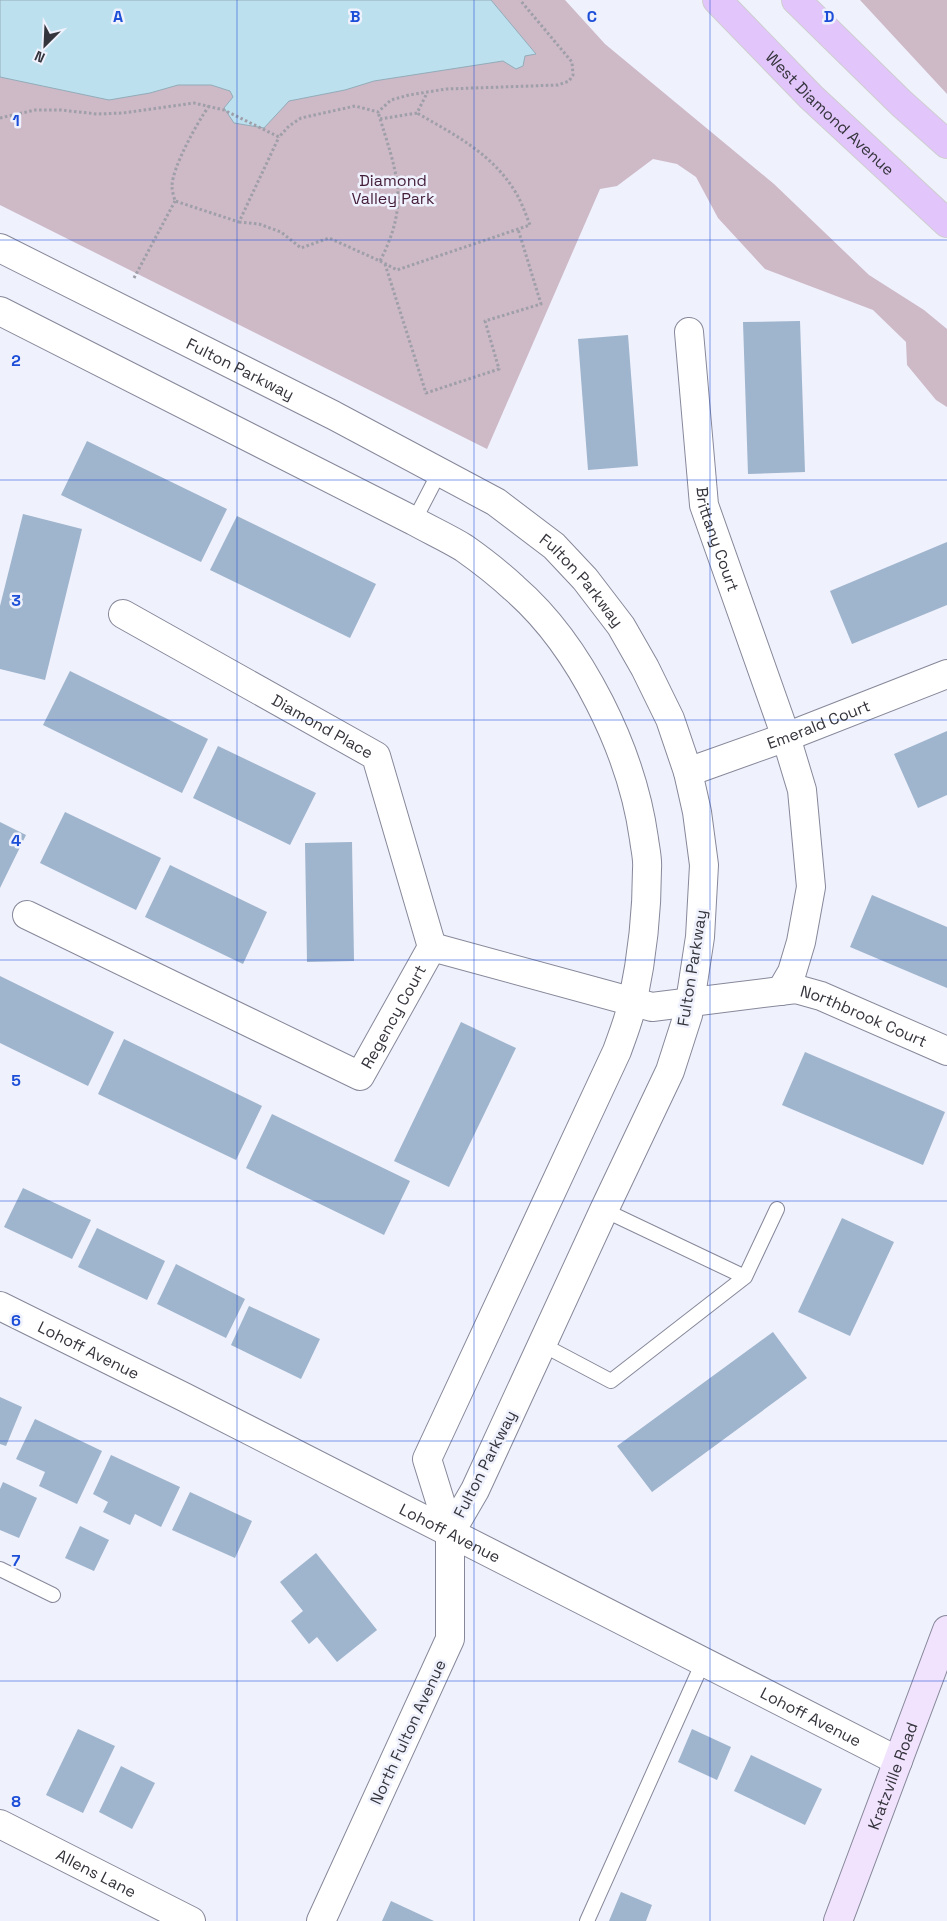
<svg xmlns="http://www.w3.org/2000/svg" width="947" height="1921" font-family="'Space Grotesk',sans-serif">
  <style>
    .green { fill: #ceb9c7 }
    .water { fill: #bce0ee; stroke: #93acb9 }
    .building { fill: #9fb4cd }
    .lines { fill: none; stroke-linecap: round; stroke-linejoin: round }
    .lane-casing { stroke: #86889a; stroke-width: 16 }
    .street-casing { stroke: #86889a; stroke-width: 30 }
    .secondary-casing { stroke: #86889a; stroke-width: 30 }
    .primary-casing { stroke: #ceced0; stroke-width: 30 }
    .path { stroke: #9e9fa8; stroke-width: 3; stroke-dasharray: 2.5 2.5; stroke-linecap: butt }
    .lane { stroke: #fff; stroke-width: 14 }
    .street { stroke: #fff; stroke-width: 28 }
    .secondary { stroke: #f1e2fd; stroke-width: 28 }
    .primary { stroke: #e2c5fa; stroke-width: 28 }
    .grid { fill: none; stroke: #1d4ed8; stroke-width: 1; stroke-opacity: 0.55 }
    .labels { text-anchor: middle; dominant-baseline: central; stroke-width: 5; stroke-linejoin: round; paint-order: stroke }
    .street-label { font-size: 16px; fill: #34343c; stroke: #eff1fc }
    .park-label { font-size: 16px; fill: #431d3a; stroke: #eff1fc }
    .grid-label { font-size: 16px; text-anchor: middle; font-weight: bold; fill: #1d4ed8; stroke: #eff1fc; stroke-width: 5; stroke-linejoin: round; paint-order: stroke }
  </style>
  <rect width="100%" height="100%" fill="#eff1fc"/>
  <path class="green" d="M0,0h565l40,44 169,140 95,91 55,35 23,19v78l-11,-7 -29,-35 -1,-23 -33,-32 -108,-41 -47,-51 -22,-41 -19,-13 -24,-5 -36,27 -17,3 -113,260 -487,-244z
    M860,0h87v94z"/>
  <path class="water" d="M0,0h491l45,54 -11,2 -2,10 -7,3 -13,-8 -129,20 -29,9 -56,11 -25,27 -30,-5 -10,-15 9,-11 -3,-6 -19,-6h-33l-28,8 -41,7 -109,-23z"/>
  <path class="building" d="M800,321l5,151 -57,2 -5,-152z
    M628,335l10,131 -50,4 -10,-131z
    M87,441l140,68 -26,53 -140,-67z
    M23,514l59,15 -37,151 -45,-11v-63z
    M237,516l139,68 -26,54 -140,-68z
    M947,542v63l-95,39 -22,-53z
    M70,671l138,68 -26,54 -139,-68z
    M947,731v64l-29,13 -24,-54z
    M218,746l98,47 -26,52 -97,-47z
    M65,812l96,46 -25,52 -96,-47z
    M0,822l26,13 -26,53z
    M352,842l2,119 -47,1 -2,-119z
    M170,865l97,47 -24,52 -98,-47z
    M872,895l75,32v61l-97,-41z
    M0,976l114,56 -26,54 -88,-43z
    M461,1022l55,26 -67,139 -55,-26z
    M124,1039l138,67 -26,54 -138,-66z
    M805,1052l140,60 -22,53 -141,-60z
    M272,1114l138,67 -26,54 -138,-67z
    M23,1188l68,32 -19,39 -68,-32z
    M842,1218l52,24 -44,94 -52,-24z
    M97,1228l68,33 -18,39 -69,-33z
    M176,1264l69,35 -19,39 -69,-34z
    M249,1306l71,33 -19,40 -70,-34z
    M773,1332l34,46 -155,114 -35,-46z
    M0,1397l22,10 -16,39 -6,-2z
    M35,1419l67,32 -25,53 -38,-18 6,-14 -29,-13z
    M111,1455l69,32 -19,40 -26,-13 -5,11 -27,-13 5,-10 -15,-8z
    M3,1482l34,16 -18,40 -19,-8v-41z
    M190,1492l62,29 -17,37 -63,-28z
    M80,1526l29,14 -15,31 -29,-13z
    M316,1553l61,77 -40,32 -20,-25 -8,7 -18,-23 12,-10 -23,-29z
    M78,1729l37,17 -32,67 -37,-18z
    M692,1729l39,18 -14,33 -39,-18z
    M751,1755l71,34 -17,36 -71,-34z
    M121,1766l34,17 -23,46 -33,-17z
    M621,1892l31,13 -6,16h-37z
    M391,1901l43,20h-52z"/>
  <g class="lines">
    <defs>
      <path id="lane" d="M414,521l26,-50
        M604,1210l141,67
        M543,1345l68,36 134,-104 32,-68
        M0,1569l53,26
        M587,1921l116,-259"/>
      <g id="street">
        <path id="s1" d="M0,248l333,167 163,87 58,44 31,33 36,47 24,42 25,51 18,53 9,40 7,53 -4,72 -12,78 -18,56 -66,139 -129,280 -25,43"/>
        <path d="M0,311l414,210c16,9 34,17 50,27 17,12 35,26 50,40 67,58 118,164 130,251 1,9 4,20 3,30 0,43 -5,88 -14,131 -3,17 -10,34 -16,51l-190,408 23,74v106l-129,282"/>
        <path id="s2" d="M689,332l15,173 82,232 16,53 9,97 -10,55 -9,30 -11,19"/>
        <path id="s3" d="M123,614l253,142 56,191"/>
        <path id="s4" d="M688,772l98,-35 161,-63"/>
        <path id="s5" d="M27,915l333,161 72,-129"/>
        <path id="s6" d="M432,947l220,60 144,-18 25,7 126,55"/>
        <path id="s7" d="M0,1306l184,91 714,364"/>
        <path id="s8" d="M0,1824l191,97"/>
      </g>
      <g id="secondary">
        <path id="s9" d="M838,1921l109,-291"/>
      </g>
      <g id="primary">
        <path id="s10" d="M717,0l94,97 136,126"/>
        <path d="M796,0l105,103 46,41"/>
      </g>
    </defs>
    <use href="#lane" class="lane-casing"/>
    <use href="#street" class="street-casing"/>
    <use href="#secondary" class="secondary-casing"/>
    <use href="#primary" class="primary-casing"/>
    <path class="path" d="M209,106c-11,15 -37,62 -37,80 0,5 2,11 3,15l64,21 40,-85
      M0,118l35,-8h26l36,4 26,-1 71,-10 30,7 55,27 10,-11 12,-8 54,-12 23,6 13,-12 18,-5 37,-6 112,-4 11,-4 4,-6 -1,-13 -52,-62
      M380,119l37,-6 10,-20
      M239,222l20,2 22,8 20,16 28,-10 51,23c31,-60 16,-89 -2,-149
      M380,261l17,9 133,-45c-4,-10 -8,-22 -14,-32 -23,-39 -61,-58 -99,-80
      M385,264l41,129 73,-24 -14,-48 56,-17 -23,-75
      M134,278l41,-77"/>
    <use href="#lane" class="lane"/>
    <use href="#street" class="street"/>
    <use href="#secondary" class="secondary"/>
    <use href="#primary" class="primary"/>
  </g>
  <path class="grid" d="M237,0v1921M474,0v1921M710,0v1921M0,240h947M0,480h947M0,720h947M0,960h947M0,1201h947M0,1441h947M0,1681h947"/>
  <g class="labels">
    <g class="street-label">
      <text stroke="none"><textPath href="#s10" startOffset="160">West Diamond Avenue</textPath></text>
      <text stroke="none"><textPath href="#s1" startOffset="269">Fulton Parkway</textPath></text>
      <text stroke="none"><textPath href="#s2" startOffset="210">Brittany Court</textPath></text>
      <text stroke="none"><textPath href="#s1" startOffset="674">Fulton Parkway</textPath></text>
      <text stroke="none"><textPath href="#s4" startOffset="139">Emerald Court</textPath></text>
      <text stroke="none"><textPath href="#s3" startOffset="229">Diamond Place</textPath></text>
      <text transform="translate(692 968) rotate(-81)">Fulton Parkway</text>
      <text stroke="none"><textPath href="#s5" startOffset="438">Regency Court</textPath></text>
      <text stroke="none"><textPath href="#s6" startOffset="446">Northbrook Court</textPath></text>
      <text stroke="none"><textPath href="#s7" startOffset="99">Lohoff Avenue</textPath></text>
      <text transform="translate(485 1464) rotate(-63)">Fulton Parkway</text>
      <text stroke="none"><textPath href="#s7" startOffset="504">Lohoff Avenue</textPath></text>
      <text stroke="none"><textPath href="#s7" startOffset="909">Lohoff Avenue</textPath></text>
      <text transform="translate(408 1732) rotate(-65)">North Fulton Avenue</text>
      <text stroke="none"><textPath href="#s9" startOffset="155">Kratzville Road</textPath></text>
      <text stroke="none"><textPath href="#s8" startOffset="108">Allens Lane</textPath></text>
    </g>
    <g class="park-label">
      <text x="393" y="180">Diamond<tspan x="393" dy="18">Valley Park</tspan></text>
    </g>
  </g>
  <g class="grid-label">
    <text x="118" y="22">A</text>
    <text x="355" y="22">B</text>
    <text x="592" y="22">C</text>
    <text x="829" y="22">D</text>
    <text x="16" y="126">1</text>
    <text x="16" y="366">2</text>
    <text x="16" y="606">3</text>
    <text x="16" y="846">4</text>
    <text x="16" y="1086">5</text>
    <text x="16" y="1326">6</text>
    <text x="16" y="1566">7</text>
    <text x="16" y="1807">8</text>
  </g>
  <g transform="translate(45 45) rotate(204)" stroke="#eff1fc" stroke-width="4" paint-order="stroke">
  <path d="M0-4L9 19L0 12L-9 19Z" fill="#34343c"/>
  <text y="-8" font-size="14" font-weight="bold" text-anchor="middle" fill="#34343c">N</text>
  </g>
</svg>
